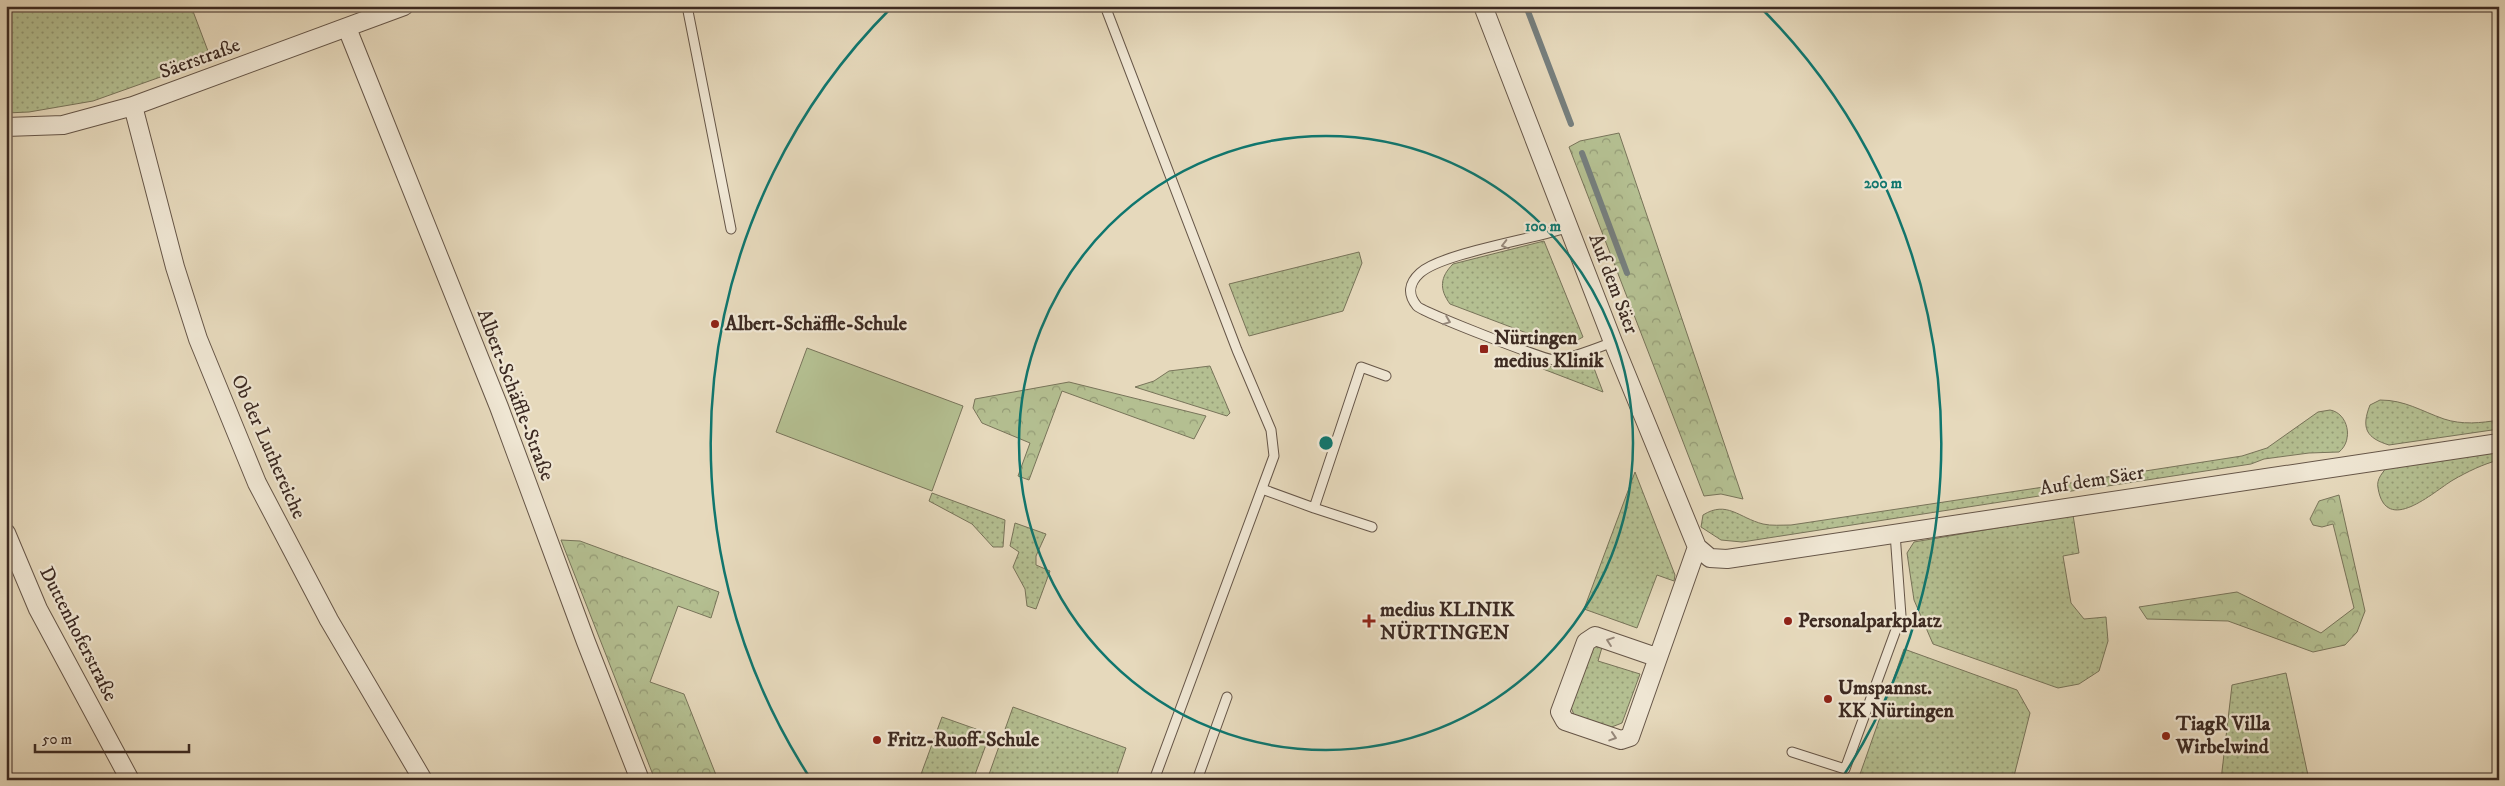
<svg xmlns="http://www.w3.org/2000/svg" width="2505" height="786" font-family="'IM FELL DW Pica',serif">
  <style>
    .grass { fill: url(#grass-dots); stroke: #78745a }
    .forest { fill: url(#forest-crowns); stroke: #78745a }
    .garden { fill: #b4bf91; stroke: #78745a }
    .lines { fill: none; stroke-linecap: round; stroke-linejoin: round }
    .stream { stroke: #767f7e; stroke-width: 6 }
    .lane-casing { stroke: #665648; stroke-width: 11 }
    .street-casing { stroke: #665648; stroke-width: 20 }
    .lane { stroke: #efe6d3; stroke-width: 9 }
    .street { stroke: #efe6d3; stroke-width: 18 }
    .oneway { stroke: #96887a }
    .ring { fill: none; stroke: #0f766e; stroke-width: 2.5 }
    .poi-dot { fill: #8f2418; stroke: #efe6d3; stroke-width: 2 }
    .labels { text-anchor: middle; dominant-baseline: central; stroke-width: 4.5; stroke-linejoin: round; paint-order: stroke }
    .street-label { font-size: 20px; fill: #3c2a22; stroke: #efe6d3 }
    .poi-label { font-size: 20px; font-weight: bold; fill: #3c2a22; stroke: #efe6d3; text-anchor: start }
    .centre { fill: #0f766e; stroke: #efe6d3; stroke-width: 2.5 }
    .ring-label { font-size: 15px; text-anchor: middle; font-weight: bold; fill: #0f766e; stroke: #efe6d3; stroke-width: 4.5; stroke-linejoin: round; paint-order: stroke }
  </style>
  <defs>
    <pattern id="grass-dots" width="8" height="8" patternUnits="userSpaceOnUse" patternTransform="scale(1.25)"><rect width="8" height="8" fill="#b4bf91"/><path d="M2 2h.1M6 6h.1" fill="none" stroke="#949b76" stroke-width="1.8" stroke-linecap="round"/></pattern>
    <pattern id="forest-crowns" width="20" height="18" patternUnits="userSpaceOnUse" patternTransform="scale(1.25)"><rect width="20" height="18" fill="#b4bf91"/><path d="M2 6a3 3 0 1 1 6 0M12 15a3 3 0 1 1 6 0" fill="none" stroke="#949b76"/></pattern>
  </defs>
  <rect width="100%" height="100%" fill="#e6d9bc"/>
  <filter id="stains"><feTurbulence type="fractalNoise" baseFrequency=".004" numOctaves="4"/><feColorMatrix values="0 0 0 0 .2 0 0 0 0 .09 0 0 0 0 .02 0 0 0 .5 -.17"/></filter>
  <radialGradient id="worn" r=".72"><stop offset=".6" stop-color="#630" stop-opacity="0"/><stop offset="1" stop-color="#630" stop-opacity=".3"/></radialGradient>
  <path class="grass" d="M6,6h185l20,53 -118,42 -64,11 -23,1z
    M1544,241l39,96c-10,6 -19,7 -30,6l-103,-39c-11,-15 -10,-27 3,-40z
    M1359,252l3,11 -19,48 -94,25 -20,-52z
    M1589,355l14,37 -60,-23z
    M1210,366l20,47 -3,3 -92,-29 19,-6 15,-10z
    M2380,400c25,0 41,11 64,19 18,6 37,4 55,1v9l-110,16c-23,-7 -28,-17 -19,-40z
    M2330,410c18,3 24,30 9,42l-30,1 -45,6 -13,5 -163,25 -1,-9 155,-24 25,-8 51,-36z
    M2499,448v12c-16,4 -32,12 -46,20 -20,12 -67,56 -75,8 -2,-9 5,-16 11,-23z
    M1635,472l40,103 -1,6 -17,-6 -20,53 -53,-19z
    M2077,482l1,8 -336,52 -21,-2 -20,-13 2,-12c24,-15 36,3 60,9 8,2 19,1 28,1z
    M932,493l73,27 -2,27h-10l-21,-23 -43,-23z
    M2073,515l6,38 -16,3 8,47 13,16 22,-2 2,24 -9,30 -20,13 -21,4 -125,-44 -19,-44 -7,-47 7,-11z
    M1015,523l31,11 -10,22v9l14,6 -14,38 -9,-3 -2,-17 -12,-22 6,-15 -9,-6z
    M1603,644l-5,17 42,13 -18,49 -13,5 -35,-13 -5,-13 21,-54z
    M1904,649l113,41 13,23 -17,67h-155z
    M2286,673l23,107h-88l11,-95z
    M1013,707l113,41 -11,32h-128z
    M942,717l48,17 -17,46h-45l-8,-3z"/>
  <path class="forest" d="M1619,133l124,366 -22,-5 -17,2 -135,-349 11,-6z
    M1069,382l137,34 -12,23 -132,-48 -33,89 -11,-4 12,-33 -48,-20 -9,-15 2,-9z
    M2339,495l26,116 -8,21 -12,13 -32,7 -85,-31 -81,-2 -8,-12 98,-15 84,41 33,-25 -21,-84 -11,3 -9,-2 -3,-6 9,-18z
    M561,540l19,1 139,51 -8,26 -33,-12 -28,76 34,12 34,86h-63z"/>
  <path class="garden" d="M807,348l156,58 -31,85 -156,-59z"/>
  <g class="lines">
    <path class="stream" d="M1526,6l45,118
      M1582,153l45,120"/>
    <defs>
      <path id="lane" d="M687,6l44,223
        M1105,6l132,344 34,80 3,26 -120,324
        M1569,227c-34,12 -127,26 -149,46 -11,10 -13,21 -3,33 5,6 128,54 138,54 12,0 45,-13 58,-18
        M1262,489l52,19 47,-141 25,9
        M1314,508l58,19
        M1792,752l53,17 56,-153 -6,-83
        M1197,780l30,-83"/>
      <path id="street" d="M1483,6l130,336 84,205 13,11 17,1 772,-116
        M347,28l152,379 87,235 54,138
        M133,106l42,161 23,72 59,144 72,137 94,160
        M6,127l57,-2 70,-19 271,-100
        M6,533l32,76 92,171
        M1656,657l-61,-21 -9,6 -26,70 5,9 56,19 9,-3 67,-190"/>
    </defs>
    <use href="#lane" class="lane-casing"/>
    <use href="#street" class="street-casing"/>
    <use href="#lane" class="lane"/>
    <use href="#street" class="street"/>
  </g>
  <defs><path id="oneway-chevron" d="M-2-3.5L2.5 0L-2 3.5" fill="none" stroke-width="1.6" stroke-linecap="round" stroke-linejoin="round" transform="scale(1.25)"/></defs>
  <g class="oneway">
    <use href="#oneway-chevron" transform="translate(1505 245) rotate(166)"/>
    <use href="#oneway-chevron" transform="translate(1447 321) rotate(21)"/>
    <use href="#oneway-chevron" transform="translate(1610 641) rotate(-161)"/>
    <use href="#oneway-chevron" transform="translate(1613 737) rotate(18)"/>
  </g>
  <g class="ring">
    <circle cx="1326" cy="443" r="307"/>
    <path d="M810 778A615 615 0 0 1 891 8M1761 8A615 615 0 0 1 1842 778"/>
  </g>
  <g class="poi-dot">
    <circle cx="715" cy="324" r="5"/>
    <rect x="1479" y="344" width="10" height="10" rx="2.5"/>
    <path d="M1366.5 613.5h5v5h5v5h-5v5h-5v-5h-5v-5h5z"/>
    <circle cx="1788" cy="621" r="5"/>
    <circle cx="1828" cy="699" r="5"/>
    <circle cx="2166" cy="736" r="5"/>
    <circle cx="877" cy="740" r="5"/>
  </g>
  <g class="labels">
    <g class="street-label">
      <text transform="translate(200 59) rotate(-20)">Säerstraße</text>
      <text transform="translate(1613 284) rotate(69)">Auf dem Säer</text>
      <text transform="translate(515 395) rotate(69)">Albert-Schäffle-Straße</text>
      <text transform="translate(268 447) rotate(66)">Ob der Luthereiche</text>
      <text transform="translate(2092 481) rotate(-9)">Auf dem Säer</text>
      <text transform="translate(78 634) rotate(63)">Duttenhoferstraße</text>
    </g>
    <g class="poi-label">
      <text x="725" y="324">Albert-Schäffle-Schule</text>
      <text x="1494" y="338">Nürtingen<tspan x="1494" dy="23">medius Klinik</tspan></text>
      <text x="1380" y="610">medius KLINIK<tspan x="1380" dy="23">NÜRTINGEN</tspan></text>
      <text x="1798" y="621">Personalparkplatz</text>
      <text x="1838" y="688">Umspannst.<tspan x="1838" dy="23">KK Nürtingen</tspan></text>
      <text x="2176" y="724">TiagR Villa<tspan x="2176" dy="23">Wirbelwind</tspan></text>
      <text x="887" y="740">Fritz-Ruoff-Schule</text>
    </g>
  </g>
  <circle cx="1326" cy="443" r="8" class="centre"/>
  <g class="ring-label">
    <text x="1883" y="188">200 m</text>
    <text x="1543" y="231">100 m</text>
  </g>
  <rect width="2505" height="786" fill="none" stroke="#e6d9bc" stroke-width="25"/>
  <rect x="8" y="8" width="2490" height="771" fill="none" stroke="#3c2a22" stroke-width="2.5"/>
  <rect x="12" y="12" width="2480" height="761" fill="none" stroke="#3c2a22"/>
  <path d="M35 744v8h154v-8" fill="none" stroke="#3c2a22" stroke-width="2.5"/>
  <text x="42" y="744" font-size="15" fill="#3c2a22" stroke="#efe6d3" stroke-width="4" paint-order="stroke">50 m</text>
  <rect width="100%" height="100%" filter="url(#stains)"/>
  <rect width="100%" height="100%" fill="url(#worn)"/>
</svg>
